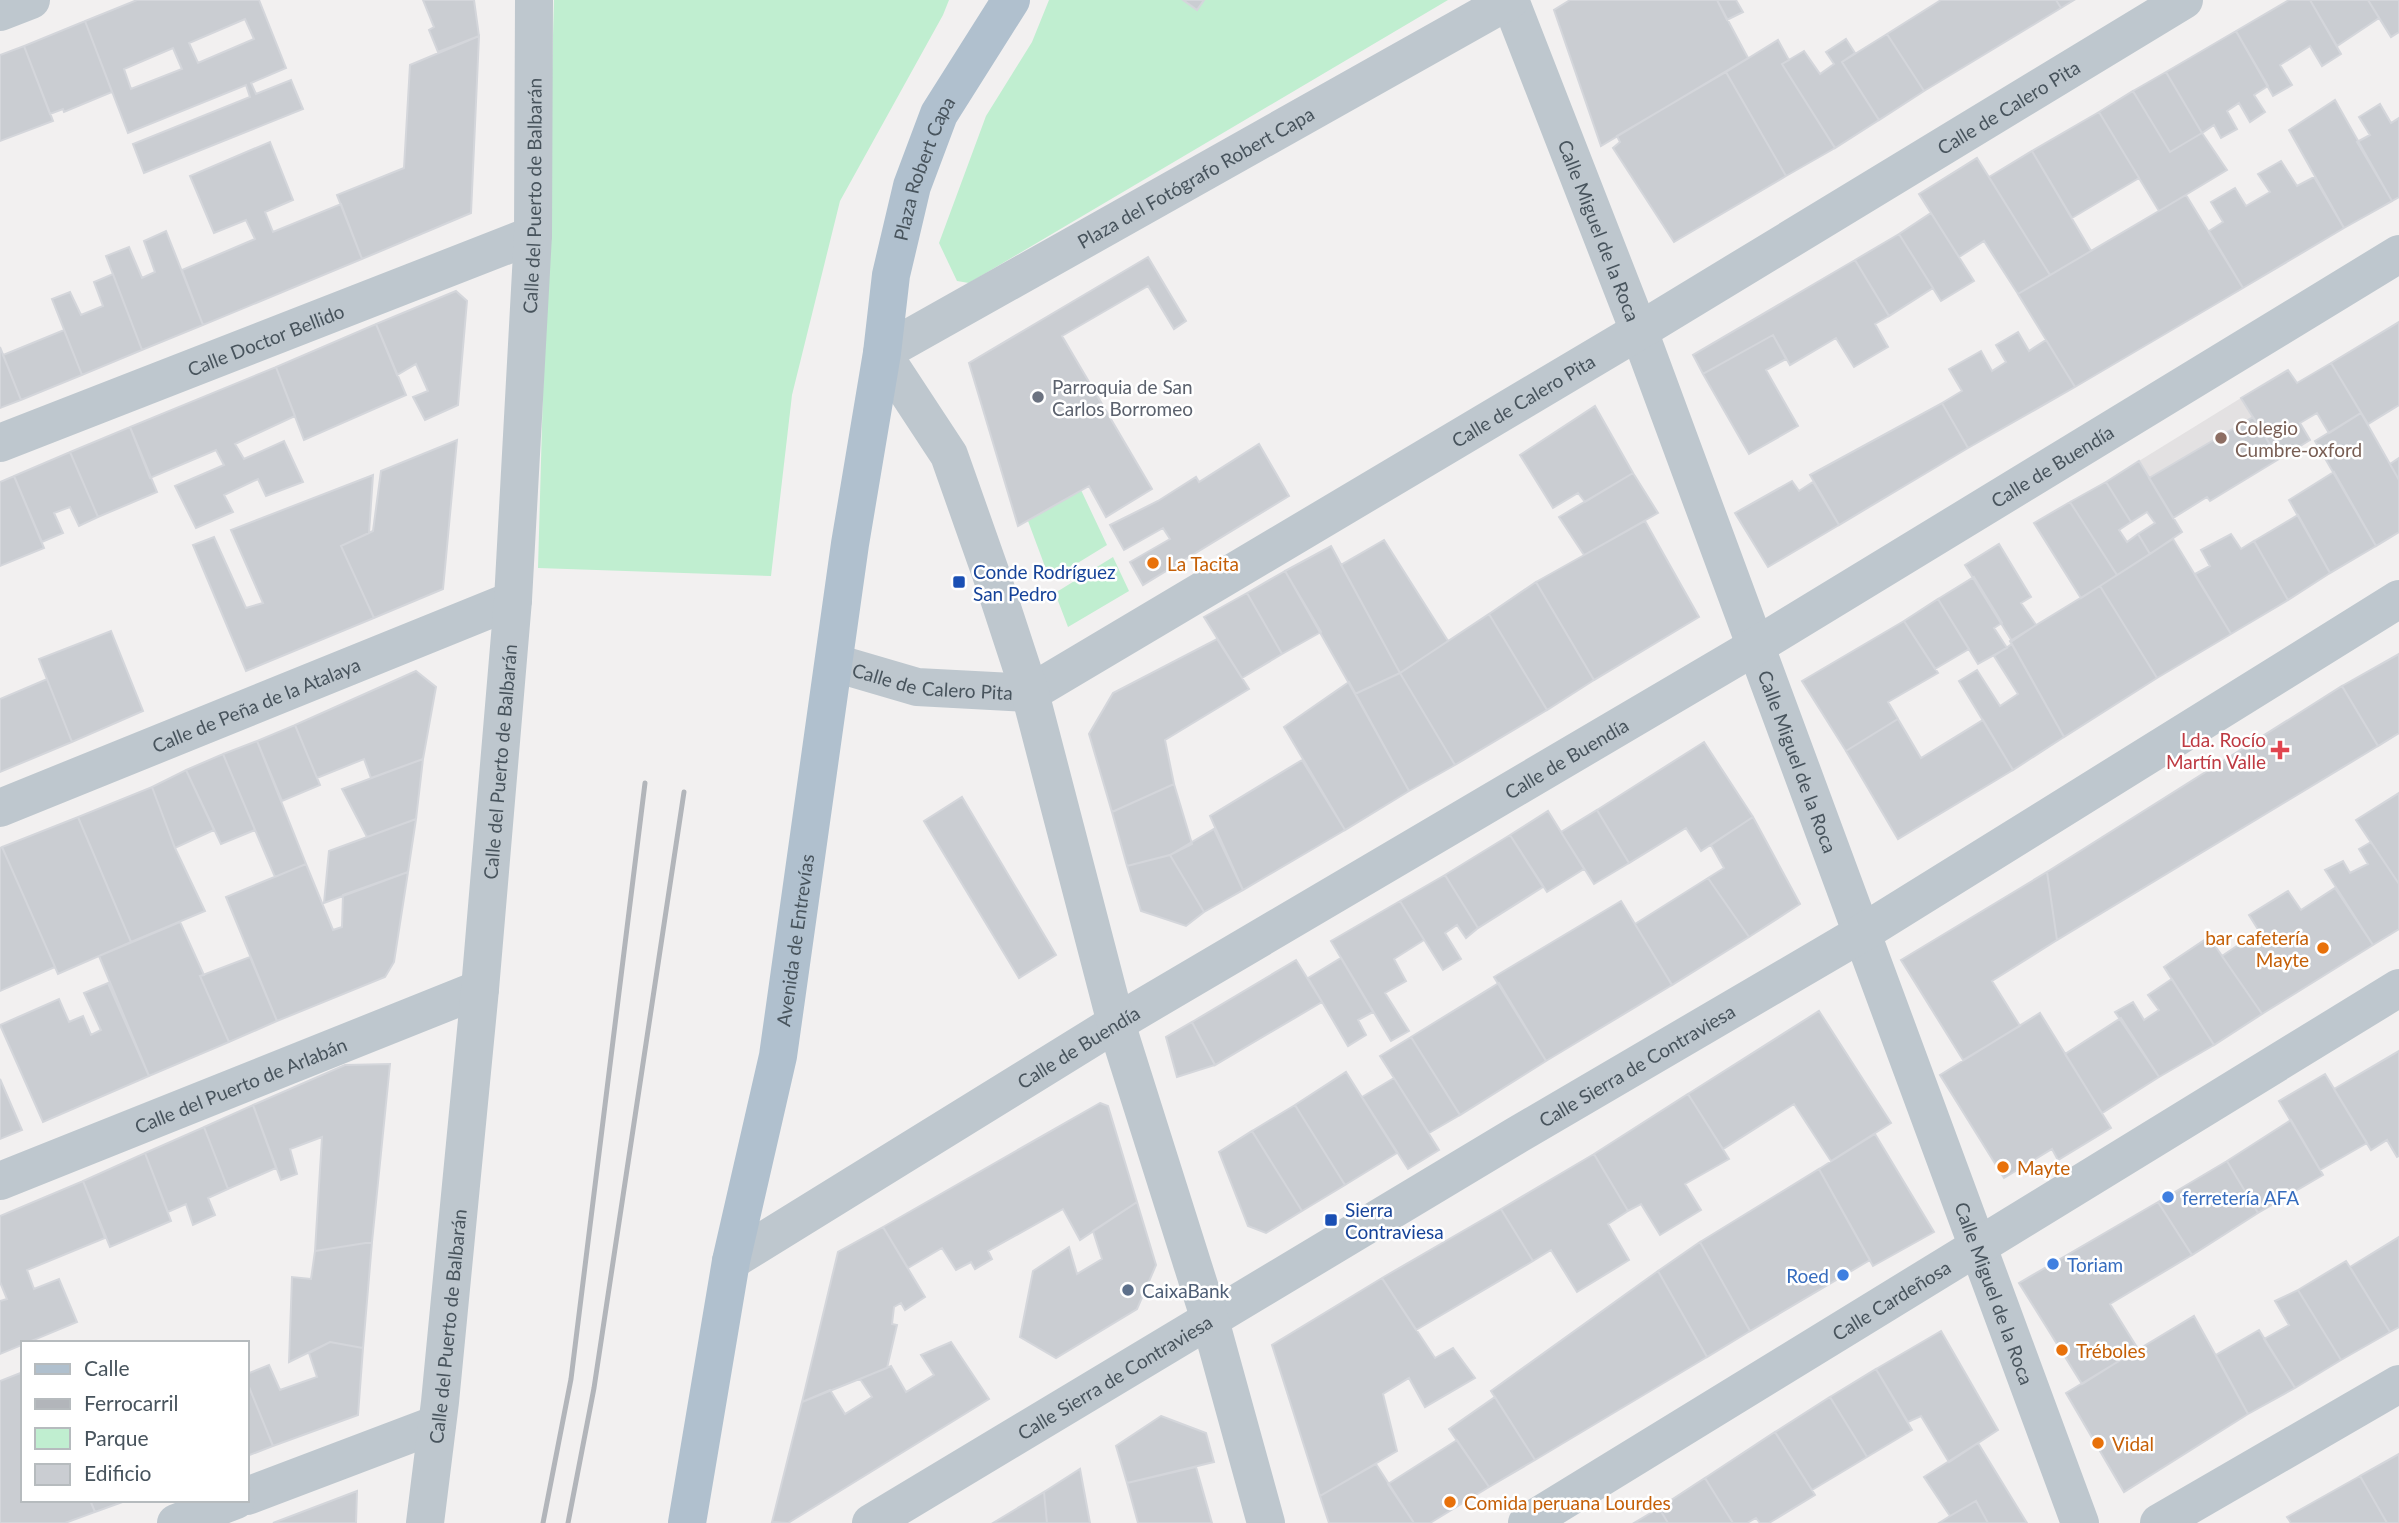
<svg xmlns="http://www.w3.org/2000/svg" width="2399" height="1523" font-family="Lato,sans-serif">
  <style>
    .education { fill: #e3e1e2 }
    .green { fill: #c0eed0 }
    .building { fill: #cacdd2; stroke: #d4d6db; stroke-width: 2; fill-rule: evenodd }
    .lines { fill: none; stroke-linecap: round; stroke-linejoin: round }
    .minor { stroke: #bec7ce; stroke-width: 38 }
    .tertiary { stroke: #bec7ce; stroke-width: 38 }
    .primary { stroke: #b0c0ce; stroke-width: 38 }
    .rail { stroke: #b2b5ba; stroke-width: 5 }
    .worship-dot { fill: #6b7280; stroke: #fff; stroke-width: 2.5 }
    .education-dot { fill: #8d6e63; stroke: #fff; stroke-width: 2.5 }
    .food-dot { fill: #e8710a; stroke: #fff; stroke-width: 2.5 }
    .transit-dot { fill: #1a4fb4; stroke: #fff; stroke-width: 2.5 }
    .health-dot { fill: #e0444e; stroke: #fff; stroke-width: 2.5 }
    .shop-dot { fill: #3f7fe0; stroke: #fff; stroke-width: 2.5 }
    .service-dot { fill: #5c6f8a; stroke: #fff; stroke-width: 2.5 }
    .labels { text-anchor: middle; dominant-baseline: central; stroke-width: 5; stroke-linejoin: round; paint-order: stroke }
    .street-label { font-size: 19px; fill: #48545d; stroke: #fff }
    .worship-label { font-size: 19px; fill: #5b616d; stroke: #fff; text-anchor: start }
    .education-label { font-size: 19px; fill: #785e54; stroke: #fff; text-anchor: start }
    .food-label { font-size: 19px; fill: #c56008; stroke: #fff; text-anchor: start }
    .transit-label { font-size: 19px; fill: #164399; stroke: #fff; text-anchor: start }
    .health-label { font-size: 19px; fill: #be3a42; stroke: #fff; text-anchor: end }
    .shop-label { font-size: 19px; fill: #366cbe; stroke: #fff; text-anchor: start }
    .service-label { font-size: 19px; fill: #4e5e75; stroke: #fff; text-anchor: start }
  </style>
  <rect width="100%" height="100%" fill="#f2f0f0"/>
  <path class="education" d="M2241,398l38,61 -69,42 -3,-4 -34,21 -34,-57z"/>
  <path class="green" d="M554,0h395l-6,15 -103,186 -48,194 -21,181 -233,-8z
    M1049,0h399l-479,283 -12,-2 -18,-38 47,-127 46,-74z
    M1081,490l26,55 -57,35 -22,-59z
    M1113,557l16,34 -61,36 -13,-34z"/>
  <path class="building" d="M137,0h122l27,68 -35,15 5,11 35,-14 12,29 -159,64 -11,-29 117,-47 -4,-12 -118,48 -43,-112zM245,19l9,20 -56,24 -9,-20zM173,48l9,21 -51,20 -7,-20z
    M423,0h51l5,36 -41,16 -9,-22 5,-3z
    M1183,0h21l-7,10z
    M1570,0h147l31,58 -147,88 -47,-136z
    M1717,0h19l7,12 -16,8z
    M1941,0h115l5,8 -137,83 -37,-57z
    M2056,0h18l-13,8z
    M2289,0h21l31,54 -19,12 -12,-20 -30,19 12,20 -19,11 -37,-65z
    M2310,0h58l11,18 -42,28z
    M2368,0h31v32l-8,5z
    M85,21l27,71 -48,20 -1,-3 -13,5 -26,-68z
    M2236,31l32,55 -14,9 11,17 -15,10 -11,-19 -12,8 10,18 -16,9 -7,-13 -12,8 -36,-61z
    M1887,34l37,57 -45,29 -37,-58z
    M479,36l-8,177 -109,46 -25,-64 67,-27 6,-103z
    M1846,39l9,14 -13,9 37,58 -44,28 -53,-84 22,-13 16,23 14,-10 -8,-12z
    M1778,40l11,20 -7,4 53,84 -49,28 -60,-104z
    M24,46l29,75 -53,20v-86z
    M1726,72l60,104 -112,66 -61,-94 7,-6 -3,-6z
    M2166,72l36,61 -32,19 -37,-61z
    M2133,91l37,61 32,-19 25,37 -68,41 -60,-99z
    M2335,100l57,101 -48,27 -55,-98z
    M2380,104l11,19 8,-5v79l-7,4 -35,-59 13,-7 -11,-18z
    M2099,112l40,66 -67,40 -40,-67z
    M270,142l23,58 -28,12 8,20 68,-28 21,55 -159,66 -21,-55 73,-31 -9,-19 -32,13 -24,-57z
    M2032,151l59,100 -41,24 -61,-98z
    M1977,158l73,117 -32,19 -34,-53 -25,16 -40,-63z
    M2281,161l16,25 17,-9 30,51 -101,60 -34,-57 14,-9 -12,-20 24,-14 11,18 24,-14 -12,-18z
    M2186,195l57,93 -168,99 -57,-93z
    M1931,213l43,68 -33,20 -42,-67z
    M166,231l37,94 -61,25 -36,-94 23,-9 13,31 13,-6 -11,-31z
    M1899,234l34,54 -44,28 -34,-56z
    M1148,257l38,64 -12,8 -26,-43 -86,50 90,153 -46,28 -17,-31 -71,40 -49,-163z
    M1855,260l34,56 -14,8 13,23 -34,20 -18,-29 -46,27 -17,-30 -70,39 -10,-19z
    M113,274l29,76 -60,25 -30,-76 18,-7 11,23 22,-9 -9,-24z
    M456,291l11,10 -9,104 -33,15 -12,-23 15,-6 -12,-27 -19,11 -21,-51z
    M2399,322v83l-31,19 -37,-61z
    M376,324l30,71 -102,45 -28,-73z
    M64,330l18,45 -61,25 -18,-45z
    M2018,332l11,19 17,-11 29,47 -107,61 -26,-45 20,-12 -13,-22 32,-18 11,20 14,-9 -10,-17z
    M1773,335l13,24 -20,11 32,56 -49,28 -46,-80z
    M0,347l21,53 -21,8z
    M2331,363l30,50 -32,20 -12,-20 -17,10 10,17 -31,19 -38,-61 47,-28 9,13z
    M276,367l19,49 -60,28 9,15 40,-18 19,41 -37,14 -8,-17 -34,16 9,17 -37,16 -21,-42 49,-21 -8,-15 -66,28 -20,-51z
    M1942,403l26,45 -129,77 -29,-50z
    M1595,406l38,67 -48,29 -7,-9 -25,15 -33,-53z
    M2361,413l38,67v52l-23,14 -61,-105z
    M2253,417l26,42 -69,42 -3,-4 -34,21 -24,-40z
    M130,427l27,65 -59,25 -28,-65z
    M457,440l-14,149 -69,29 -33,-72 32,-15 8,-60z
    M1259,444l30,52 -146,89 -13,-23 40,-23 -7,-11 -39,22 -14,-25 48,-24 38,-24 3,5z
    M70,452l28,65 -19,9 -9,-19 -16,6 9,20 -21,9 -28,-66z
    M2399,458v22l-9,-16z
    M2139,461l43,71 -32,22 -12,-20 17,-11 -8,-11 -16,10 -25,-40z
    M2334,472l42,74 -46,27 -41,-73z
    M1633,473l25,40 -74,42 -25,-38z
    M373,475l-4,58 -28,13 33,72 -128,53 -53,-126 21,-8 32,71 17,-5 -32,-73z
    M14,476l30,72 -44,18v-84z
    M1792,481l7,10 14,-9 26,43 -71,42 -33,-54z
    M2106,482l25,40 -12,8 8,12 11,-8 12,20 -33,21 -47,-73z
    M2070,502l47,73 -36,23 -47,-75z
    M2298,515l32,58 -42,27 -34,-59z
    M1645,521l54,96 -105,63 -58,-98z
    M2231,534l10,15 13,-8 34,59 -57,34 -36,-60 15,-8 -9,-16z
    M2173,539l58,95 -74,44 -57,-92z
    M1384,540l64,101 -48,32 -59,-108z
    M1999,544l32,53 -10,6 15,22 -24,16 -47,-76z
    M1331,546l69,127 -45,21 -70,-123z
    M1285,571l36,61 -39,22 -35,-61z
    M1974,577l28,46 -8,5 13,20 -29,16 -40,-65z
    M1536,582l58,98 -47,30 -58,-96z
    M2100,586l57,92 -93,59 -54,-96z
    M1247,593l35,61 -40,24 -38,-61z
    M1938,599l31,50 -34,20 -31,-48z
    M1489,614l58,96 -92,55 -55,-92z
    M1904,621l34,52 -50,29 10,17 -52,32 -44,-70z
    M111,631l32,80 -71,31 -33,-83z
    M1217,639l32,50 -84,51 9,44 -62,28 -23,-78 24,-41z
    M2012,644l52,93 -51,33 -54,-89 18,-11 23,36 18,-12 -24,-38z
    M2399,654v79l-21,13 -36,-60z
    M416,671l20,16 -13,72 -52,19 -7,-19 -47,19 -22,-53z
    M1400,673l55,92 -46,26 -54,-97z
    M47,679l25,63 -72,30v-73z
    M1349,682l60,109 -64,39 -61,-103z
    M2342,686l36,60 -321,194 -10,-68z
    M1898,719l23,39 62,-38 30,50 -115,69 -52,-88z
    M295,725l25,60 -38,16 -25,-60z
    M257,741l49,123 -31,13 -52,-123z
    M1704,742l49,75 -52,34 -15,-23 -57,35 -32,-53z
    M223,754l32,76 -34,14 -35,-74z
    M423,759l-7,60 -49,18 -25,-48z
    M1302,760l43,70 -102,60 -33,-74z
    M186,770l28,60 -39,18 -23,-61z
    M1174,784l18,60 -22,11 -43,11 -15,-54z
    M152,787l23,61 30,63 -74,31 -53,-125z
    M2399,793v91l-43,-64z
    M962,797l94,158 -37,23 -95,-157z
    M1597,810l32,53 -35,21 -33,-52z
    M1548,811l36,58 -37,23 -37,-57z
    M78,817l53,125 -73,32 -56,-127z
    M1753,817l47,87 -51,33 -41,-59 16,-10 -13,-23z
    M416,819l-8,53 -84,31 5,-52z
    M1214,829l29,61 -39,22 -34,-57z
    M1510,835l33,52 -65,41 -33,-53z
    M2371,842l28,42v45l-26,16 -48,-75 18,-9 7,12 18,-9 -9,-15z
    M2,847l53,120 -55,24v-143z
    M1170,855l34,57 -18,14 -45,-15 -14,-45z
    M306,864l27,66 9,-3 1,-32 65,-23 -14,90 -9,15 -108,44 -51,-124z
    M2047,872l10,68 -65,41 28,45 -57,34 -62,-100z
    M1445,875l33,53 -12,10 -9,-13 -12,8 16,26 -18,11 -43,-69z
    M1708,878l41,59 -77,48 -37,-61z
    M2335,888l38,57 -111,69 -40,-58 37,-25 -10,-16 39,-24 13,19z
    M1400,901l24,39 -30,19 12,22 -21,12 24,38 -18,10 -60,-100z
    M1621,901l51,84 -126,76 -52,-84z
    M180,922l24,53 -4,1 29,66 -80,34 -50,-120z
    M2209,937l53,77 -48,31 -50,-78z
    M250,957l27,64 -48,21 -29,-66z
    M1341,958l32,54 -15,8 8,15 -18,11 -40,-68z
    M1296,960l26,42 -107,63 -23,-43z
    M2172,979l42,66 -55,32 -44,-65 18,-10 11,18 15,-10 -11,-15z
    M108,983l41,93 -106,46 -43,-97 59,-26 10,23 14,-6 8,19 10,-5 -17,-37z
    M1499,983l47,78 -86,54 -49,-78z
    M1819,1011l72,112 -60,38 -37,-57 -71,45 -35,-55z
    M2040,1013l71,115 -53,32 -6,-11 -48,29 -64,-103z
    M2121,1018l38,59 -57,36 -37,-59z
    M1192,1022l23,43 -38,12 -11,-40z
    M1411,1037l49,78 -31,18 -49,-77z
    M2399,1051v105l-2,1 -10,-17 -16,10 -37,-61z
    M390,1064l-18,178 -57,9 7,-114 -32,12 7,25 -16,6 -28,-75 92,-40z
    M1346,1072l51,81 -52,32 -50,-80z
    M2325,1074l42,69 -47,27 -41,-69z
    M1394,1078l45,72 -31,19 -46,-72z
    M0,1079l22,51 -22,9z
    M1688,1094l41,65 -44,25 16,26 -41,25 -19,-31 -13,7 -34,-57z
    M1100,1103l8,3 29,96 -57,38 -17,-31 -75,42 4,8 -17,10 -4,-7 -15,8 -14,-22 -34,20 -25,-41z
    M253,1105l23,63 -48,21 -24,-62z
    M1295,1105l50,80 -43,26 -50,-80z
    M2291,1120l32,55 -65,38 -31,-52z
    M204,1127l24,62 -20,9 7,17 -22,10 -7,-21 -18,8 -23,-59z
    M1252,1131l50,80 -36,22 -18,-7 -29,-74z
    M1875,1134l59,98 -61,34 -54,-97z
    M145,1153l26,68 -61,26 -27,-66z
    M1594,1154l34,57 -20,13 21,36 -52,32 -26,-42 -18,11 -32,-52z
    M2227,1161l31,52 -66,42 -34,-53z
    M1819,1169l51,91 -120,71 -50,-89z
    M83,1181l22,57 -78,32 7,19 25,-10 18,43 -77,32v-53l7,-2 -7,-17v-66z
    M1137,1202l19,63 -19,44 -81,49 -36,-21 13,-66 36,-24 8,27 25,-15 -9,-28z
    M2158,1202l34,53 -82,49 28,45 -56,35 -63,-101z
    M1501,1209l32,52 -117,69 -34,-52z
    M883,1227l42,70 -20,13 -4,-7 -7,4 -2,17 5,1 -10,43 -85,34 36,-150z
    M2399,1237v90l-9,5 -40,-65z
    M372,1242l-9,106 -33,-6 -41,20 3,-85 19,2 4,-28z
    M1700,1242l50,89 -43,26 -49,-86z
    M2346,1261l44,71 -49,28 -43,-70z
    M1658,1271l49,86 -172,103 -44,-69z
    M1382,1278l53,80 18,-10 22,30 -50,29 -16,-29 -26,16 14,57 -77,45 -48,-151z
    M2298,1290l43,70 -46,28 -31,-49 25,-14 -14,-24z
    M2194,1316l54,98 -124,78 -58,-99z
    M2259,1330l36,58 -47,26 -32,-59z
    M1941,1331l57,99 -49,32 -28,-46 -13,6 -32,-53z
    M330,1342l33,6 -5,67 -85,31 -26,-64v-8l22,-9 11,25 37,-13 -8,-24z
    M951,1342l38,57 -201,124 -16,-1 30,-120 28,-12 15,24 27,-17 -12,-18 31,-13 15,26 28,-17 -13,-20z
    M1876,1369l36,61 -45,27 -37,-60z
    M23,1372v128h67l5,12 -30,11h-65v-142z
    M247,1382l26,64 -26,10z
    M1495,1397l40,63 -46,27 -40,-58z
    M1830,1397l37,60 -55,33 -37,-58z
    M1161,1416l45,17 8,29 -87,21 -11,-37z
    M1775,1432l40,63 -46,28h-9l-4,-5 -9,5h-14l-28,-45z
    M1457,1440l32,47 -59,36h-16l-26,-39z
    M1978,1443l49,80h-39l-12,-22 -26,15 -26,-39z
    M2399,1454v69h-12l-27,-47z
    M1376,1464l38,59h-85l-9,-27z
    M1196,1467l16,56h-74l-11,-40z
    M1080,1469l10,54h-43l-3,-31z
    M2360,1476l27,47h-96l-4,-6z
    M1705,1478l28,45h-65l-9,-15z
    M357,1491l-1,32h-83z
    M1044,1492l3,31h-54z
    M90,1500h38l-33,12z
    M1976,1501l12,22h-49l11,-7z
    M1659,1508l9,15h-34z"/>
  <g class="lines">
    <g class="minor">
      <path id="s1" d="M1510,0l129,331 441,1192"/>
      <path d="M0,12l31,-12"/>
      <path id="s2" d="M0,443l533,-208"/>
      <path id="s3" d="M835,663l82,24 113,6 609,-362 545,-331"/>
      <path id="s4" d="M0,808l513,-208"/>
      <path id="s5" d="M0,1181l480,-192"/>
      <path id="s6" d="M731,1261l385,-238 640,-377 643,-392"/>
      <path d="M247,1496l190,-72"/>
      <path d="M176,1523l60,-23"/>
      <path id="s7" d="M871,1523l646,-388 345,-202 537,-334"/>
      <path id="s8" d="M1266,1523l-56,-203 -94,-297 -86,-330 -39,-119 -42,-119 -67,-102 628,-353"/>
      <path id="s9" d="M1527,1523l872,-535"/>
      <path d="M2159,1523l240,-139"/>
    </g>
    <path class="tertiary" id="s10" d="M425,1523l15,-121 40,-413 33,-389 20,-365 1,-235"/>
    <path class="primary" id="s11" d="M687,1523l44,-262 47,-205 72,-512 32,-191 9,-78 21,-89 27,-72 72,-114"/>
    <path class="rail" d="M543,1523l28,-144 74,-596
      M568,1523l26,-135 90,-596"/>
  </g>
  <circle class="worship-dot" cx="1038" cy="397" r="7"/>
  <circle class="education-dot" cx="2221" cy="438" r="7"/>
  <g class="food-dot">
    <circle cx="1153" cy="563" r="7"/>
    <circle cx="2323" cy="948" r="7"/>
    <circle cx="2003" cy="1167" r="7"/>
    <circle cx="2062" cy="1350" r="7"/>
    <circle cx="2098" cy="1443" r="7"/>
    <circle cx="1450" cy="1502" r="7"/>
  </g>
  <g class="transit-dot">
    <rect x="952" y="575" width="14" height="14" rx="3.5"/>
    <rect x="1324" y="1213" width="14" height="14" rx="3.5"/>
  </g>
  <path class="health-dot" d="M2276.5 739.5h7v7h7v7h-7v7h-7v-7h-7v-7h7z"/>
  <g class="shop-dot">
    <circle cx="2168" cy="1197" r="7"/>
    <circle cx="2053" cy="1264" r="7"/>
    <circle cx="1843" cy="1275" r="7"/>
  </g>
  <circle class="service-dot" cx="1128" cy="1290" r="7"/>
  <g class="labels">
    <g class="street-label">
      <text stroke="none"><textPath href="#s3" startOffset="1339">Calle de Calero Pita</textPath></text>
      <text stroke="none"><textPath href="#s11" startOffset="1377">Plaza Robert Capa</textPath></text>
      <text stroke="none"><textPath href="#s8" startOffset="1596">Plaza del Fotógrafo Robert Capa</textPath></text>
      <text stroke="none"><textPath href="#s10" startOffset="1332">Calle del Puerto de Balbarán</textPath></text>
      <text stroke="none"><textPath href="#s1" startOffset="247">Calle Miguel de la Roca</textPath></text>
      <text stroke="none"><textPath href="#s2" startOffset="285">Calle Doctor Bellido</textPath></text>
      <text stroke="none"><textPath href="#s3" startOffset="772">Calle de Calero Pita</textPath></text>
      <text stroke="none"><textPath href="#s6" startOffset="1542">Calle de Buendía</textPath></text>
      <text stroke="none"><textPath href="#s3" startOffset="100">Calle de Calero Pita</textPath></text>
      <text stroke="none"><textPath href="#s4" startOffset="276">Calle de Peña de la Atalaya</textPath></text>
      <text stroke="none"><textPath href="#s6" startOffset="975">Calle de Buendía</textPath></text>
      <text stroke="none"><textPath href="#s1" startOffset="814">Calle Miguel de la Roca</textPath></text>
      <text stroke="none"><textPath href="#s10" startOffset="765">Calle del Puerto de Balbarán</textPath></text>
      <text stroke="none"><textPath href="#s11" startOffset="593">Avenida de Entrevías</textPath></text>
      <text stroke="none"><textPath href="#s6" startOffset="408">Calle de Buendía</textPath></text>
      <text stroke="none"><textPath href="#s7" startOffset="892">Calle Sierra de Contraviesa</textPath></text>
      <text stroke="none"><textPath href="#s5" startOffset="259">Calle del Puerto de Arlabán</textPath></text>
      <text stroke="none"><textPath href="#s1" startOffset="1381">Calle Miguel de la Roca</textPath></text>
      <text stroke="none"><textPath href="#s9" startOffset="427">Calle Cardeñosa</textPath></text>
      <text stroke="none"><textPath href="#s10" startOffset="198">Calle del Puerto de Balbarán</textPath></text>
      <text stroke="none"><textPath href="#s7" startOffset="284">Calle Sierra de Contraviesa</textPath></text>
    </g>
    <g class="worship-label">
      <text x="1052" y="386">Parroquia de San<tspan x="1052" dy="22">Carlos Borromeo</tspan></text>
    </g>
    <g class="education-label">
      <text x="2235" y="427">Colegio<tspan x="2235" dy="22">Cumbre-oxford</tspan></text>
    </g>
    <g class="food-label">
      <text x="1167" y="563">La Tacita</text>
      <text x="2309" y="937" text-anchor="end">bar cafetería<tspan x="2309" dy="22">Mayte</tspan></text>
      <text x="2017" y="1167">Mayte</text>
      <text x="2076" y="1350">Tréboles</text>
      <text x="2112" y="1443">Vidal</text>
      <text x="1464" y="1502">Comida peruana Lourdes</text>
    </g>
    <g class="transit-label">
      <text x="973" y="571">Conde Rodríguez<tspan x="973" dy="22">San Pedro</tspan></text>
      <text x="1345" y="1209">Sierra<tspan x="1345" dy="22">Contraviesa</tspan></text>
    </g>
    <g class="health-label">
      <text x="2266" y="739">Lda. Rocío<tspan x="2266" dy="22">Martín Valle</tspan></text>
    </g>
    <g class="shop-label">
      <text x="2182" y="1197">ferretería AFA</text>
      <text x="2067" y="1264">Toriam</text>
      <text x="1829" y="1275" text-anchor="end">Roed</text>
    </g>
    <g class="service-label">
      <text x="1142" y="1290">CaixaBank</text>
    </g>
  </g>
  <rect x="21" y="1341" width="228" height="161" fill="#ffffff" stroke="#b6bbbe" stroke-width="2"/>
  <rect x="35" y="1364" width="35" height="10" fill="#b0c0ce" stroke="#b6bbbe" stroke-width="2"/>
  <text x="84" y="1376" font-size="21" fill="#48545d">Calle</text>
  <rect x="35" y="1399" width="35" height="10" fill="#b2b5ba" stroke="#b6bbbe" stroke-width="2"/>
  <text x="84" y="1411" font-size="21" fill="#48545d">Ferrocarril</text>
  <rect x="35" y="1428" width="35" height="21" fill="#c0eed0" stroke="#b6bbbe" stroke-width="2"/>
  <text x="84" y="1446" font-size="21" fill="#48545d">Parque</text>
  <rect x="35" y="1464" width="35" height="21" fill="#cacdd2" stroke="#b6bbbe" stroke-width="2"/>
  <text x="84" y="1481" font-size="21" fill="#48545d">Edificio</text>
</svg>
